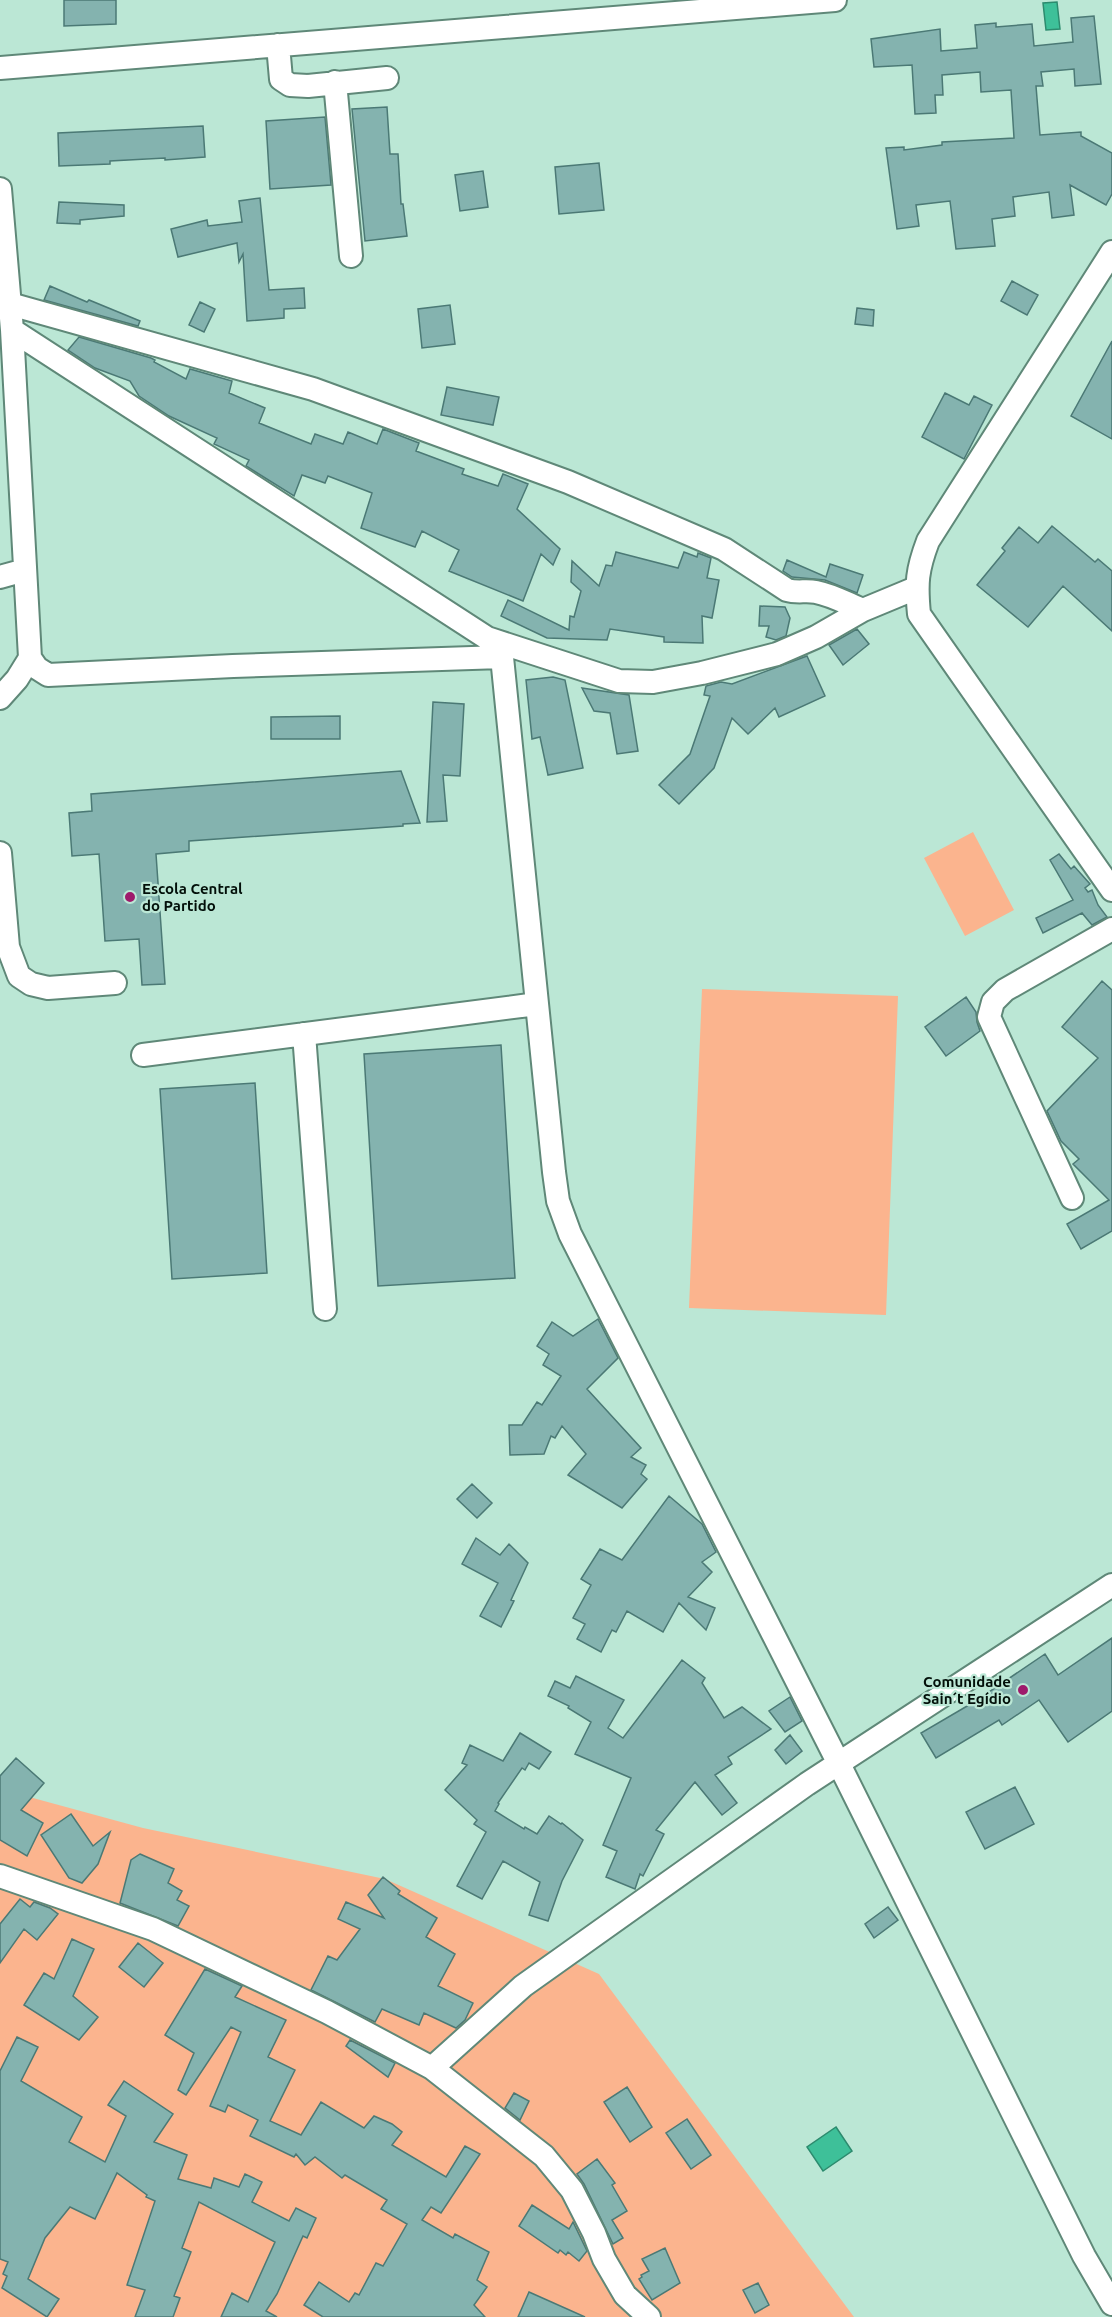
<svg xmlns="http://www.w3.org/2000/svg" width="1112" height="2317" font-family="Ubuntu,sans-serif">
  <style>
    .green { fill: #fbb48e }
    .water { fill: #3ec099; stroke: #2c8b6e; stroke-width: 1.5 }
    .building { fill: #84b3af; stroke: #4b7975; stroke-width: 1.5 }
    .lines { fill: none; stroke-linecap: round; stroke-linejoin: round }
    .minor-casing { stroke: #5f8878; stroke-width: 26 }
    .minor { stroke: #fff; stroke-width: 22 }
    .poi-dot { fill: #9e1b6c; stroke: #bbe7d5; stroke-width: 2 }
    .labels { text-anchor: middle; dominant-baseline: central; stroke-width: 4.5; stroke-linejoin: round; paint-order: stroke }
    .poi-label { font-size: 15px; font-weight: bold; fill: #020f09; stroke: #bbe7d5; text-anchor: start }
  </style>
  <rect width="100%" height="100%" fill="#bbe7d5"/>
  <path class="green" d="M973,832l41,78 -49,26 -41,-78z
    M702,989l196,7 -12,319 -197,-7z
    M0,1789l143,39 242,51 214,95 255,343h-854z"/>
  <path class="water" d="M1057,2l3,27 -14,1 -3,-27z
    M836,2127l16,24 -29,20 -16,-24z"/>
  <path class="building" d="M64,0h52v24l-52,2z
    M1094,16l7,68 -26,2 -1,-17 -33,3 2,14h-7l4,49 41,-3v4l31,17v41l-6,11 -36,-20 4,30 -22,3 -3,-26 -36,5 2,19 -23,3 3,27 -39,3 -6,-48 -34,4 3,21 -22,3 -11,-81 18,-1v3l38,-5v-3l72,-4 -3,-48 -30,2 -1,-20 -38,3 1,20h-8l1,18 -21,1 -3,-49 -38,2 -3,-28 69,-10 1,22 36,-3 -2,-23 21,-2v4l36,-3 2,22 39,-4 -2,-24z
    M387,107l3,47h8l3,50h2l4,32 -42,5 -13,-132z
    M325,117l6,68 -61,4 -4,-68z
    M203,126l2,31 -40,3v-2l-55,3v3l-51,2 -1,-33z
    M599,163l5,47 -45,4 -4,-47z
    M483,171l5,36 -28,4 -5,-36z
    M260,198l9,92 35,-2 1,20 -21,1v9l-37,3 -4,-67 -4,8 -2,-19 -59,14 -7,-28 36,-9 1,6 34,-4 -3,-21z
    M59,202l65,3v11l-44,4v4l-23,-1z
    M1012,281l26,14 -11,20 -26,-14z
    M50,286l37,16 2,-2 51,21 -2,5 -94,-26z
    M200,302l15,7 -11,23 -15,-7z
    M450,305l5,39 -33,4 -4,-39z
    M857,308l17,2 -1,16 -18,-2z
    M79,337l72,21 4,2 -1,2 32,17 4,-10 42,12 -3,12 36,15 -6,15 52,21 4,-10 28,10 5,-12 29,12 6,-15 36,14 -3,8 48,18 -2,5 36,12 5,-12 25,10 -11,25 43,40 -7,16 -12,-11 -18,47 -74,-30 10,-21 -37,-19 -7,16 -54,-19 11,-35 -44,-17 -3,7 -23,-8 -8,21 -48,-30 3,-6 -35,-16 3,-6 -48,-22 -30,-20 -9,-15 -35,-13 -27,-18z
    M1112,341v98l-41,-23z
    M447,387l52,10 -6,28 -52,-10z
    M945,393l24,12 5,-9 18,9 -28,54 -42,-22z
    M1052,526l43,36 3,-3 14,12v60l-49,-45 -35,41 -51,-42 28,-34 -3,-3 17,-21 19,16z
    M616,552l62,16 6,-16 13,5 1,-4 13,5 -4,20 12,2 -7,38 -10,-2 1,27 -39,-1v-5l-54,-8 -3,11 -60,-2 -46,-22 7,-16 61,30 1,-14 4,1 7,-26 -10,-9 1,-21 27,25 7,-21 6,1z
    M787,560l39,17 4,-13 33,11 -6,18 -32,-13 -33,-3 -9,-6z
    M760,606l25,1 5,11 -4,18 -10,4 -10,-3 3,-11h-10z
    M857,629l12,15 -26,21 -14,-20z
    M807,656l18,40 -46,21 -4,-9 -27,26 -16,-16 -18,50 -35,36 -20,-19 31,-31 20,-58 -6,-1 2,-9 15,-4 11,2z
    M553,677l12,3 18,88 -35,7 -8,-38 -8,2 -6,-59z
    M582,688l47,7 9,56 -21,3 -7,-41 -16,-2z
    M433,702l31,2 -4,72 -17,-1 4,46 -20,1z
    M340,716v23h-69v-22z
    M401,771l19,52 -17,1v2l-214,15v10l-33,3 9,130 -23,1 -3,-46 -34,2 -6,-87 -27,2 -3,-43 23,-2 -1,-17z
    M1059,854l12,15 3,-3 16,18 -5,4 3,4 4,-2 6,15 9,12 -15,8 -10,-12 -39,20 -7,-15 37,-18 -23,-40z
    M1102,981l10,9v241l-31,18 -14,-25 42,-24 -36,-36 6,-5 -18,-18 -14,-30 51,-53 -36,-31z
    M966,997l10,15 1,10 3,9 -34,25 -21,-29z
    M501,1045l14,233 -137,8 -14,-232z
    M255,1083l12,190 -95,6 -12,-190z
    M598,1319l20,39 -31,31 54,59 -10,9 15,8 -5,9 6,5 -25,29 -54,-33 18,-21 -24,-28 -7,12 -4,-2 -7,18 -34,1 -1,-30h13l15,-23 5,3 19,-29 -18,-11 6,-11 -12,-8 15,-24 21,14z
    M472,1484l20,19 -15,15 -20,-19z
    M669,1496l33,28 14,28 -14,10 10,10 -24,25 27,11 -9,22 -27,-27 -16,29 -36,-21 -11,21 -4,-2 -11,22 -24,-13 8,-15 -12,-6 18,-33 -10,-6 19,-30 22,11z
    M476,1538l24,17 9,-11 19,19 -17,37 3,1 -13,26 -21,-11 18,-33 -36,-19z
    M1112,1638v73l-44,31 -29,-42 -37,25 -3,-5 -63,38 -15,-25 53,-31 71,-48 13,21z
    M682,1660l23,18 -3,5 22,35 18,-11 29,22 -43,28 4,7 -17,11 22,28 -15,12 -27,-33 -39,48 8,4 -21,42 -3,-2 -5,15 -29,-12 11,-26 -14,-6 28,-67 -56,-24 16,-32 -23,-14 1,-2 -21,-10 7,-15 15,7 6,-12 48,24 -16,28 15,10z
    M790,1697l12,24 -17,11 -16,-21z
    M520,1733l31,19 -12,17 -10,-6 -4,7 -3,-2 -24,35 1,1 -4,7 29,18 1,-2 12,7 12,-18 12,8 1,-1 21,17 -21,41 -14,40 -19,-6 11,-33 -37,-21 -21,38 -25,-13 29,-54 -12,-8 3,-4 -32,-30 22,-25 -5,-2 8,-18 33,16z
    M790,1735l12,16 -16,13 -11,-14z
    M16,1758l28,25 -23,27 22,13 -16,33 -27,-16v-64z
    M1015,1787l19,37 -49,25 -19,-37z
    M71,1814l22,32 17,-14 -12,32 -16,19 -13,-5 -28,-43z
    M140,1854l34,15 -6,14 14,8 -5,9 12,6 -11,20 -58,-23 11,-43z
    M383,1877l17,14 -2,3 39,24 -11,19 29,17 -17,32 35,17 -8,17 -9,8 -32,-15 -5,12 -37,-16 -7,13 -64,-32 17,-34 9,4 23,-31 -22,-10 8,-17 38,16 -16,-23z
    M20,1899l10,8 4,-5 16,6 8,6 -21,26 -13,-11 -24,34v-39z
    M888,1907l10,13 -24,18 -9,-14z
    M72,1939l22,10 -21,47 25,21 -19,23 -55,-35 20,-32 10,6z
    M138,1943l25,20 -19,24 -25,-20z
    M205,1969l37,17 -7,11 51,23 -18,37 27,13 -25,51 31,14 20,-33 43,26 10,-12 18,8 10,8 -10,13 54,32 19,-31 15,8 -39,59 -10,-6 -9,13 31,18 2,-4 34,18 -12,28 10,7 -13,18 11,12h-162l-19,-12 15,-23 30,20 6,-9 4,2 17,-32 7,3 24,-42 -26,-15 6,-9 -42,-25 -3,3 -27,-21 -10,8 -9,-11 -2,3 -44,-21 8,-16 -30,-15 -3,7 -15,-6 31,-74 -10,-5 -45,68 -8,-5 16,-37 -29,-18z
    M17,2037l21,10 -17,34 61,36 -13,25 36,20 21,-46 -18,-11 16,-24 49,33 -19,28 33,13 -9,24 33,9 3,-10 25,9 6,-13 17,8 -10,20 37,19 7,-13 20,10 -9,20 -4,-2 -26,58 -11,17 11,6h-56l11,-24 16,9 27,-60 -76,-40 -17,46 9,4 -17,44 6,2 -7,19h-38l10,-27 -18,-5 28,-84 -9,-4 1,-2 -30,-22 -22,46 -25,-12 -25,31 -17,41 31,20 -12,18 -45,-29 5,-12 -4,-2 5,-12 -8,-3v-188z
    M350,2040l45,23 -7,14 -42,-31z
    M627,2087l25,40 -22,15 -26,-40z
    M514,2093l15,8 -9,19 -15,-12z
    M687,2119l24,36 -20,14 -25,-36z
    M597,2159l18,24 -3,2 15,26 -15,9 11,18 -10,6 -29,-60 -7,-10z
    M532,2205l37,24 4,-7 14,29 -8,10 -11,-9 -2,3 -6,-5 -2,3 -39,-27z
    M665,2248l15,35 -28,17 -13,-21 3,-2 -1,-2 8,-4 -7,-12z
    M758,2283l11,22 -14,8 -12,-23z
    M529,2292l56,25h-67z"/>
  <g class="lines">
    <defs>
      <path id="minor" d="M278,45l3,34 9,6 18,1 79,-8
        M0,68l835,-68
        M335,82l16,174
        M0,189l12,141 18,328 7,10 11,7 185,-9 269,-9
        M1112,252l-184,289c-11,29 -12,42 -9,73l193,276
        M10,304l303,85 255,93 156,67 63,41c10,3 19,0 29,2 16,3 32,12 47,18
        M12,330l475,308 15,19 52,515 4,29 12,33 269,530 245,492 28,48
        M0,577l25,-7
        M487,638l132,43 34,1 49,-9 75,-19 39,-17 47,-27 53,-22
        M0,698l17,-19 13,-21
        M0,853l8,94 11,29 12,8 17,4 67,-5
        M304,1034l21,275
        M143,1055l394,-51
        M1072,1198l-83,-181 4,-15 12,-12 107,-61
        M0,1876l153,53 174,83 105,56 112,88 28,34 22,43 10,26 21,36 24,22
        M432,2068l91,-82 284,-202 305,-199"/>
    </defs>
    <use href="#minor" class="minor-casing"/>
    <use href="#minor" class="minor"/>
  </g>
  <g class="poi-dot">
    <circle cx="130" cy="897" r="6"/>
    <circle cx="1023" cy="1690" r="6"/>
  </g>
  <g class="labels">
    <g class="poi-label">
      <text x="142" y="888">Escola Central<tspan x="142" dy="17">do Partido</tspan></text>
      <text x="1011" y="1681" text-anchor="end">Comunidade<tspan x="1011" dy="17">Sain´t Egídio</tspan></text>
    </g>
  </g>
</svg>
